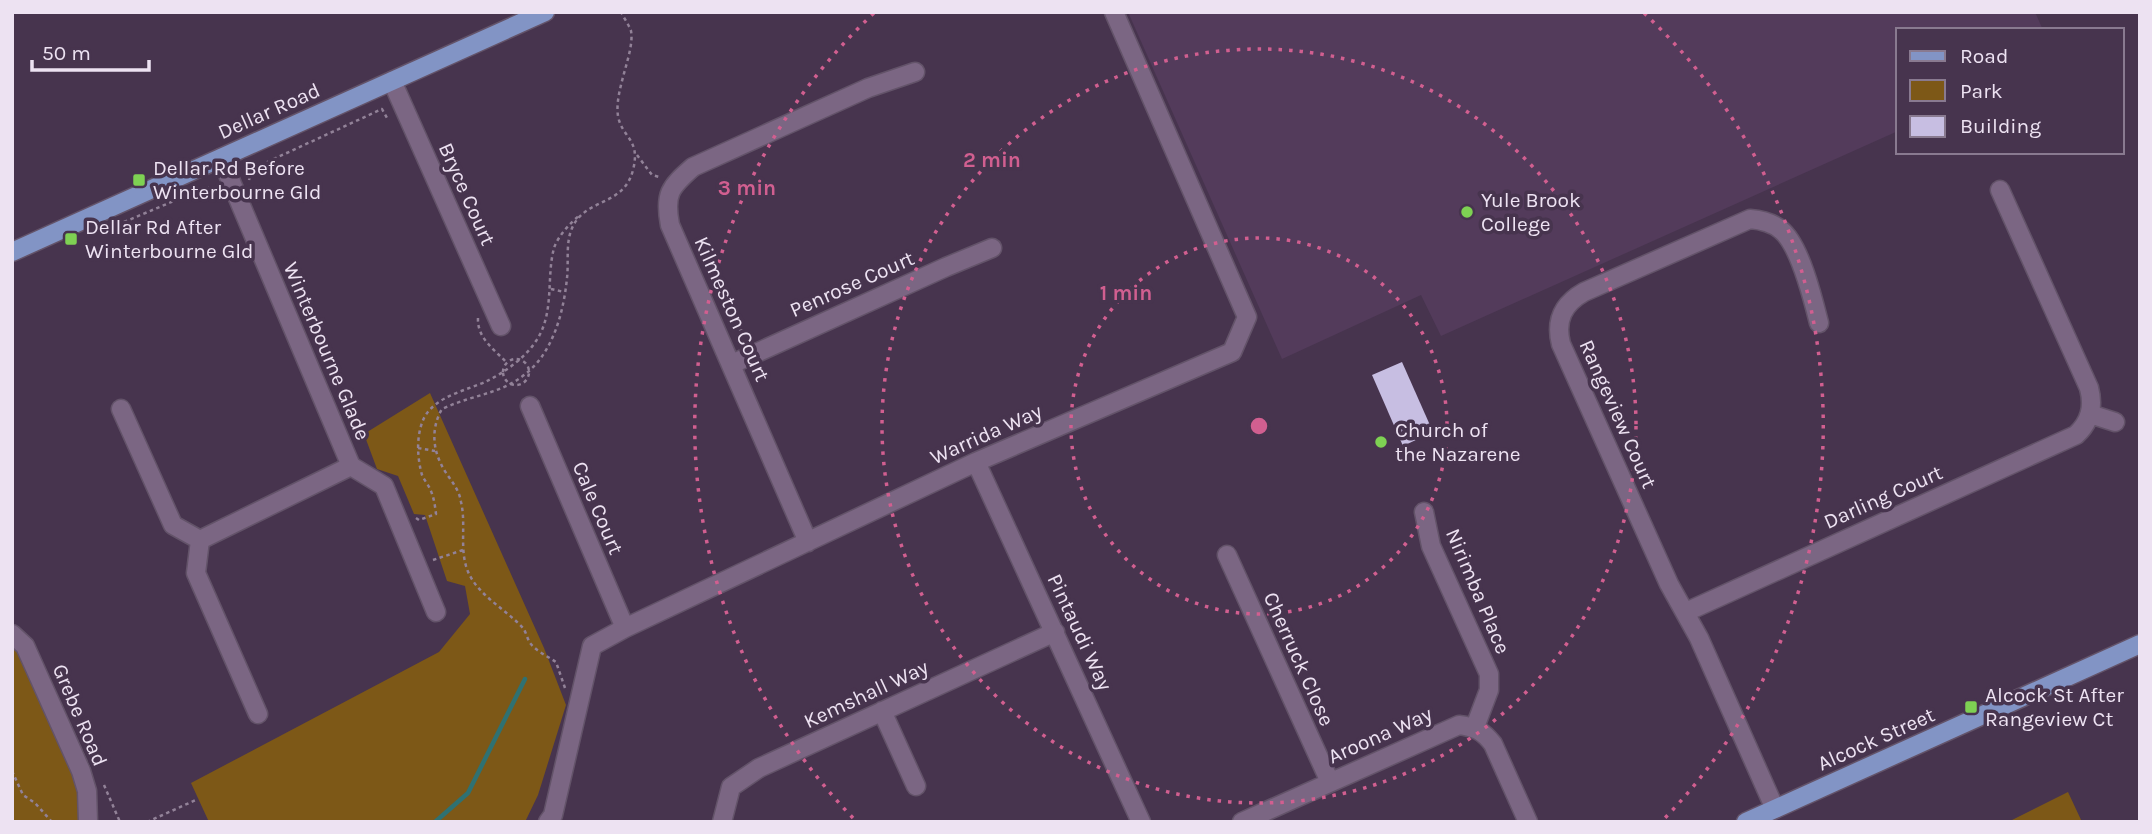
<svg xmlns="http://www.w3.org/2000/svg" width="2152" height="834" font-family="Karla,sans-serif">
  <style>
    .built { fill: #533b5b }
    .green { fill: #7d5817 }
    .lines { fill: none; stroke-linecap: round; stroke-linejoin: round }
    .stream { stroke: #2f7172; stroke-width: 4.5 }
    .building { fill: #c7bee2 }
    .minor-casing { stroke: #635369; stroke-width: 21 }
    .major-casing { stroke: #635369; stroke-width: 21 }
    .path { stroke: #928298; stroke-width: 2.5; stroke-dasharray: 3.5 3.5; stroke-linecap: butt }
    .minor { stroke: #7b6683; stroke-width: 18 }
    .major { stroke: #8294c5; stroke-width: 18 }
    .ring { fill: none; stroke: #d15f90; stroke-width: 3.5; stroke-dasharray: 3.5 7 }
    .poi-dot { fill: #7ed153; stroke: #47344e; stroke-width: 2.5 }
    .labels { text-anchor: middle; dominant-baseline: central; stroke-width: 7; stroke-linejoin: round; paint-order: stroke }
    .street-label { font-size: 21px; fill: #ede2f2; stroke: #47344e }
    .poi-label { font-size: 21px; fill: #ede2f2; stroke: #47344e; text-anchor: start }
    .centre { fill: #d15f90; stroke: #47344e; stroke-width: 3.5 }
    .ring-label { font-size: 21px; text-anchor: middle; font-weight: bold; fill: #d15f90; stroke: #47344e; stroke-width: 7; stroke-linejoin: round; paint-order: stroke }
  </style>
  <rect width="100%" height="100%" fill="#47344e"/>
  <path class="built" d="M1128,12h907l8,18h-145v101l-457,205 -20,-41 -139,64z"/>
  <path class="green" d="M430,393l114,255 22,57 -28,90 -13,27h-316l-18,-39 248,-131 31,-38 -5,-28 -18,-5 -22,-66 -11,-1 -16,-38 -21,-7 -13,-35z
    M12,635l76,164v23h-76z
    M2068,792l14,30h-74z"/>
  <g class="lines">
    <path class="stream" d="M435,822l33,-29 57,-114"/>
  </g>
  <path class="building" d="M1402,362l31,70 -30,14 -31,-71z"/>
  <g class="lines">
    <defs>
      <path id="minor" d="M392,81l109,245
        M221,158l130,308 -151,74 -4,33 62,141
        M732,364l214,-97 46,-19
        M530,406l95,222
        M121,409l52,116 27,15
        M2090,414l25,8
        M976,462l165,360
        M351,466l33,20 52,126
        M1424,512l7,34 58,128v16l-14,37
        M808,542l-138,-317c-6,-31 0,-38 23,-58l175,-79 47,-16
        M1227,555l103,227
        M1686,612l390,-177c14,-13 18,-28 13,-47l-89,-198
        M12,634l13,12 56,125 6,20 1,31
        M882,711l34,75
        M1775,809l-76,-171 -30,-54 -108,-240c-6,-24 2,-40 23,-52l166,-73c11,1 22,3 31,11 19,15 32,69 38,93
        M548,822l5,-7 39,-169 33,-18 351,-166 256,-110 15,-35 -133,-305
        M722,822l9,-35 28,-19 296,-136
        M1242,822l217,-97c16,2 24,6 34,19l35,78"/>
      <path id="major" d="M12,252l533,-240
        M1746,822l394,-178"/>
    </defs>
    <use href="#minor" class="minor-casing"/>
    <use href="#major" class="major-casing"/>
    <path class="path" d="M637,155l15,20 7,2
      M249,180l3,-11 130,-60 5,9 3,1
      M124,222l83,-35 12,8
      M551,289l13,3
      M478,318c-1,20 16,31 29,45
      M733,326l19,10
      M503 372a13 13 0 1 1 26 0a13 13 0 1 1-26 0Z
      M418,448l17,3
      M416,518l3,2 17,-6c-1,-8 -2,-17 -6,-25 -2,-5 -6,-9 -8,-14 -5,-18 -6,-40 2,-57 11,-22 44,-28 63,-37 18,-9 38,-23 49,-40 19,-28 10,-63 18,-93 4,-12 17,-26 26,-33
      M433,560l30,-10
      M565,688l-9,-26c-9,-6 -20,-11 -26,-19 -3,-5 -4,-11 -7,-15 -18,-20 -49,-34 -57,-62 -6,-21 0,-43 -5,-64 -2,-15 -14,-25 -20,-38 -9,-18 -9,-38 1,-55 36,-17 66,-14 95,-46 19,-23 27,-55 30,-85 2,-17 -2,-36 6,-52 14,-28 51,-20 60,-56 8,-31 -11,-32 -15,-54 -4,-26 17,-64 13,-85 -2,-6 -7,-13 -10,-19
      M12,771l11,24 12,8 17,19
      M104,785l16,37
      M147,822l51,-23"/>
    <use href="#minor" class="minor"/>
    <use href="#major" class="major"/>
  </g>
  <g class="ring">
    <circle cx="1259" cy="426" r="188"/>
    <circle cx="1259" cy="426" r="377"/>
    <path d="M853 818A565 565 0 0 1 874 13M1644 13A565 565 0 0 1 1665 818"/>
  </g>
  <g class="poi-dot">
    <rect x="132" y="173" width="14" height="14" rx="3.5"/>
    <circle cx="1467" cy="212" r="7"/>
    <rect x="64" y="232" width="14" height="14" rx="3.5"/>
    <circle cx="1381" cy="442" r="7"/>
    <rect x="1964" y="700" width="14" height="14" rx="3.5"/>
  </g>
  <g class="labels">
    <g class="street-label">
      <text transform="translate(269 111) rotate(-24)">Dellar Road</text>
      <text transform="translate(467 194) rotate(66)">Bryce Court</text>
      <text transform="translate(852 284) rotate(-24)">Penrose Court</text>
      <text transform="translate(732 309) rotate(66)">Kilmeston Court</text>
      <text transform="translate(327 351) rotate(67)">Winterbourne Glade</text>
      <text transform="translate(1618 414) rotate(66)">Rangeview Court</text>
      <text transform="translate(986 434) rotate(-24)">Warrida Way</text>
      <text transform="translate(1883 497) rotate(-24)">Darling Court</text>
      <text transform="translate(598 508) rotate(67)">Cale Court</text>
      <text transform="translate(1478 591) rotate(67)">Nirimba Place</text>
      <text transform="translate(1080 632) rotate(65)">Pintaudi Way</text>
      <text transform="translate(1299 659) rotate(66)">Cherruck Close</text>
      <text transform="translate(866 694) rotate(-25)">Kemshall Way</text>
      <text transform="translate(80 715) rotate(67)">Grebe Road</text>
      <text transform="translate(1380 735) rotate(-24)">Aroona Way</text>
      <text transform="translate(1876 739) rotate(-24)">Alcock Street</text>
    </g>
    <g class="poi-label">
      <text x="153" y="168">Dellar Rd Before<tspan x="153" dy="24">Winterbourne Gld</tspan></text>
      <text x="1481" y="200">Yule Brook<tspan x="1481" dy="24">College</tspan></text>
      <text x="85" y="227">Dellar Rd After<tspan x="85" dy="24">Winterbourne Gld</tspan></text>
      <text x="1395" y="430">Church of<tspan x="1395" dy="24">the Nazarene</tspan></text>
      <text x="1985" y="695">Alcock St After<tspan x="1985" dy="24">Rangeview Ct</tspan></text>
    </g>
  </g>
  <circle cx="1259" cy="426" r="10" class="centre"/>
  <g class="ring-label">
    <text x="992" y="167">2 min</text>
    <text x="747" y="195">3 min</text>
    <text x="1126" y="300">1 min</text>
  </g>
  <rect width="2152" height="834" fill="none" stroke="#ede2f2" stroke-width="28"/>
  <rect x="1896" y="28" width="228" height="126" fill="#47344e" stroke="#897a90" stroke-width="2"/>
  <rect x="1910" y="51" width="35" height="10" fill="#8294c5" stroke="#897a90" stroke-width="2"/>
  <text x="1960" y="63" font-size="21" fill="#ede2f2">Road</text>
  <rect x="1910" y="80" width="35" height="21" fill="#7d5817" stroke="#897a90" stroke-width="2"/>
  <text x="1960" y="98" font-size="21" fill="#ede2f2">Park</text>
  <rect x="1910" y="116" width="35" height="21" fill="#c7bee2" stroke="#897a90" stroke-width="2"/>
  <text x="1960" y="133" font-size="21" fill="#ede2f2">Building</text>
  <path d="M32 60v10h117v-10" fill="none" stroke="#ede2f2" stroke-width="3.5"/>
  <text x="42" y="60" font-size="21" fill="#ede2f2" stroke="#47344e" stroke-width="5" paint-order="stroke">50 m</text>
</svg>
